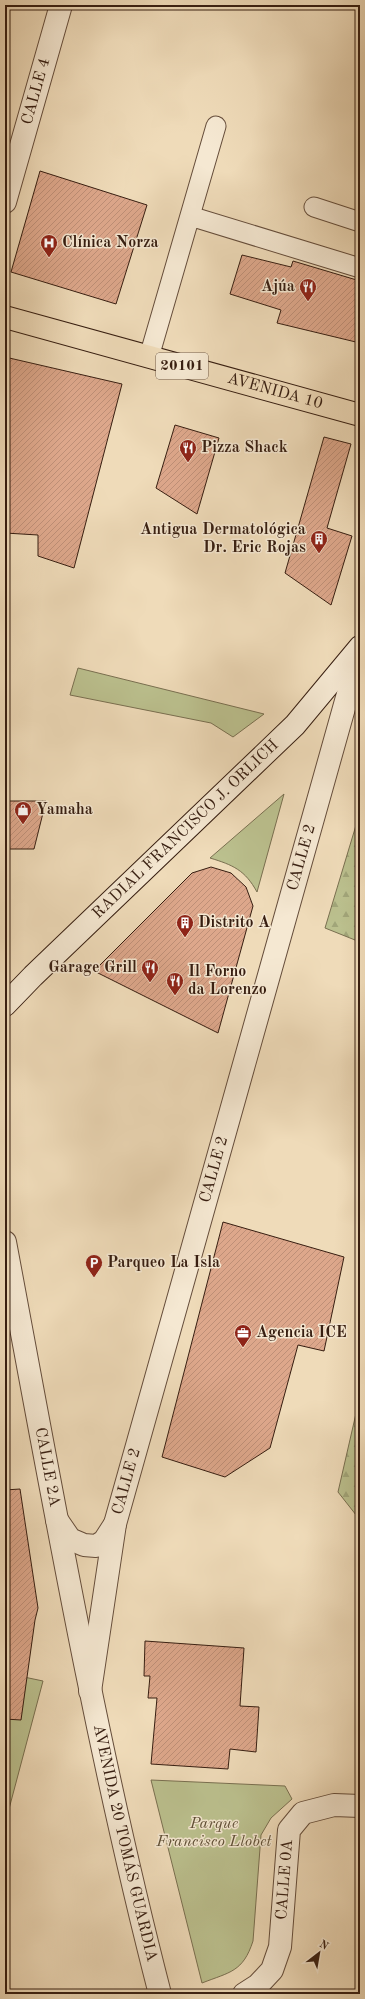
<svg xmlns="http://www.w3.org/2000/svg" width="365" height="1999" font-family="'Old Standard TT',serif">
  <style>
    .green { fill: #bbc08e; stroke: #796f50 }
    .forest { fill: url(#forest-firs); stroke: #796f50 }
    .building { fill: url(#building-hatch); stroke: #371e11 }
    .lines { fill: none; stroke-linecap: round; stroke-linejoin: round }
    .service-casing { stroke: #654d3b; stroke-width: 21 }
    .minor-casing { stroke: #654d3b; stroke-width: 24 }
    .tertiary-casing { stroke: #654d3b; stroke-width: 24 }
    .secondary-casing { stroke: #371e11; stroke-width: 24 }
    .primary-casing { stroke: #371e11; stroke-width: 24 }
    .service { stroke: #f5e8d2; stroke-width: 19 }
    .minor { stroke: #f5e8d2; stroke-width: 22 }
    .tertiary { stroke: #f5e8d2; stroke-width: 22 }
    .secondary { stroke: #f5e8d2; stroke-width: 22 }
    .primary { stroke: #efdbb9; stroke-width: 22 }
    .labels { text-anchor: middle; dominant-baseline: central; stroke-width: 3; stroke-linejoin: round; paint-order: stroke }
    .shield { fill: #f5e8d2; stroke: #705b4b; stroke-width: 1 }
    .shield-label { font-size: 15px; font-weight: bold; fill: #371e11 }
    .street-label { font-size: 16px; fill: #371e11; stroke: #f5e8d2 }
    .poi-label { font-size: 16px; font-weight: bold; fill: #371e11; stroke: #f5e8d2; text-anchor: start }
    .park-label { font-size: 16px; font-style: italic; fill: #5f4f36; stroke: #f5e8d2 }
  </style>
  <defs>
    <pattern id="forest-firs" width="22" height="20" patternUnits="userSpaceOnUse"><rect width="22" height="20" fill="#bbc08e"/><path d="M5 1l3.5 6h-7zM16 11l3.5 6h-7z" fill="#a1a579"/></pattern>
    <pattern id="building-hatch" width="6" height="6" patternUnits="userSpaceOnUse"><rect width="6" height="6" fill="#dda78b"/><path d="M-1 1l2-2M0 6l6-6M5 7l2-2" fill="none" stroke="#be8f77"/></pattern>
  </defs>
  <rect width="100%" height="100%" fill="#efdbb9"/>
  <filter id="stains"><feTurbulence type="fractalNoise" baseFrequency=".005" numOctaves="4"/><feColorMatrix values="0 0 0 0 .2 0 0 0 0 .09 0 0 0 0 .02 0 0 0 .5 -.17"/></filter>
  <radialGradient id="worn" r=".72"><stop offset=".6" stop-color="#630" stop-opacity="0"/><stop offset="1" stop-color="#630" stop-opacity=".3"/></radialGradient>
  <path class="green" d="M78,668l186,46 -31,23 -22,-14 -141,-28z
    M284,794l-27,98c-12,-22 -24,-27 -47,-34z
    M5,1673l38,8 -38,143z
    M151,1780l134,6 7,13 -21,19 -10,17 -8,106c-10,31 -23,31 -51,42z"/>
  <path class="forest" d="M360,812v130l-35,-14z
    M360,1396v124l-22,-28z"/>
  <path class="building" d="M40,171l107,34 -31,99 -105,-32z
    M242,255l49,12 2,-6 67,20v62l-83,-20 4,-13 -51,-16z
    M5,357l117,27 -48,184 -36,-12v-21l-33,-2z
    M175,425l44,13 -22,76 -41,-26z
    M324,437l27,7 -24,84 25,8 -21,69 -46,-32z
    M5,801h41l-12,48h-29z
    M211,867l20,6 15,14 7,19 -35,127 -124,-62 98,-98z
    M223,1222l121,35 -20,94 -26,-6 -28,103 -45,29 -63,-20z
    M20,1489l18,119 -3,12 -14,100 -16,-1v-229z
    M145,1641l99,7 -4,58 19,1 -3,45 -26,-3 -2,20 -77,-5 6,-66h-9l2,-22h-6z"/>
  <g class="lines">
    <defs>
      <path id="service" d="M314,207l46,15
        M190,216l170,52
        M149,357l67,-231"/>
      <g id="minor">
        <path id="s1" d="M5,1242c47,251 91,504 155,752"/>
        <path d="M57,1520l13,19 14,6 12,1 8,-5 11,-17"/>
        <path id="s2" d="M90,1691l25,-167 245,-873"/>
        <path id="s3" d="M244,1994l14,-9 14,-15 8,-23 9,-117 14,-17 31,-8 26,1"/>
      </g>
      <g id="tertiary">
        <path id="s4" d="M5,202l56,-197"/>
      </g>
      <g id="secondary">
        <path id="s5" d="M5,1005l28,-29 262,-251 65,-78"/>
      </g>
      <g id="primary">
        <path id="s6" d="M5,317l355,98"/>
      </g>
    </defs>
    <use href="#service" class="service-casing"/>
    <use href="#minor" class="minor-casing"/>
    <use href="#tertiary" class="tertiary-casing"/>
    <use href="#secondary" class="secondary-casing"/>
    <use href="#primary" class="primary-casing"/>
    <use href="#service" class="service"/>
    <use href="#minor" class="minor"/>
    <use href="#tertiary" class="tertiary"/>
    <use href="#secondary" class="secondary"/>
    <use href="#primary" class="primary"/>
  </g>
  <defs>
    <symbol id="hospital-pin" viewBox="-11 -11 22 30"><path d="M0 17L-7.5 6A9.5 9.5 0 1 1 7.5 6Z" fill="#8f2418" stroke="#f5e8d2"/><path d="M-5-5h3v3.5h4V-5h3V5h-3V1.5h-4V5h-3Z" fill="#fff"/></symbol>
    <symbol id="restaurant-pin" viewBox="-11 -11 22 30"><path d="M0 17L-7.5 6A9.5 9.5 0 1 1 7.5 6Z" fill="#8f2418" stroke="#f5e8d2"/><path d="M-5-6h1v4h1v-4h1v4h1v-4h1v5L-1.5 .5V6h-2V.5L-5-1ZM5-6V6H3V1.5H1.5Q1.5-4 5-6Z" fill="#fff"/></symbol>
    <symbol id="building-pin" viewBox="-11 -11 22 30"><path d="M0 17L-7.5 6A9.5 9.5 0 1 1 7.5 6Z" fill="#8f2418" stroke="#f5e8d2"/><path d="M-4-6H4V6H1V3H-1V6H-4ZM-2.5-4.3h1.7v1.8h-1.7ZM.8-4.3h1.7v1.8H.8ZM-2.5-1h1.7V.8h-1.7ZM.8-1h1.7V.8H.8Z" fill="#fff"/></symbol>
    <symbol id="shop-pin" viewBox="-11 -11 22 30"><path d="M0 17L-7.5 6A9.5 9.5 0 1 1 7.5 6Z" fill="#8f2418" stroke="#f5e8d2"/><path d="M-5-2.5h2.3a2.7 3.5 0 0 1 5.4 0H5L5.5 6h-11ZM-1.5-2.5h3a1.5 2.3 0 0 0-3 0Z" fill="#fff"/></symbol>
    <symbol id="parking-pin" viewBox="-11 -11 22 30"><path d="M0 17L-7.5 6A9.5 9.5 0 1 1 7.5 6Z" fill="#8f2418" stroke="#f5e8d2"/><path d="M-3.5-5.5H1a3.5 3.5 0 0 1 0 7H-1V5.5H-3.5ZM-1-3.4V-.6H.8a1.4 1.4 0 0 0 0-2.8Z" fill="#fff"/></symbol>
    <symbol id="office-pin" viewBox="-11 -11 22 30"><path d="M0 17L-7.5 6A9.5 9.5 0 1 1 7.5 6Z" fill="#8f2418" stroke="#f5e8d2"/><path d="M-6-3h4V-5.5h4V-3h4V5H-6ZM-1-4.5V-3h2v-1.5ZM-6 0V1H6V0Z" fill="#fff"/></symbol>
  </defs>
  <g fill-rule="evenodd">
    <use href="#hospital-pin" x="39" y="233" width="20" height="27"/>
    <use href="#restaurant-pin" x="298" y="277" width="20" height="27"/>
    <use href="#restaurant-pin" x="178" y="438" width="20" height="27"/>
    <use href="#building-pin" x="309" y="529" width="20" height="27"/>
    <use href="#shop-pin" x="13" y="800" width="20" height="27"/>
    <use href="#building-pin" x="175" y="913" width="20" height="27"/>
    <use href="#restaurant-pin" x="140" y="958" width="20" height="27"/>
    <use href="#restaurant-pin" x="165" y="971" width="20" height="27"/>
    <use href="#parking-pin" x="84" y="1253" width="20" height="27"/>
    <use href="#office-pin" x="233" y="1323" width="20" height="27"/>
  </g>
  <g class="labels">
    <rect class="shield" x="156" y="353" width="52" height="26" rx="3"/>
    <g class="shield-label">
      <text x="182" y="366">20101</text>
    </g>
    <g class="street-label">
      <text stroke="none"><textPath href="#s4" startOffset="115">CALLE 4</textPath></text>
      <text stroke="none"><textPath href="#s6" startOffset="280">AVENIDA 10</textPath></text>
      <text stroke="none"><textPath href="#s5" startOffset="252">RADIAL FRANCISCO J. ORLICH</textPath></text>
      <text stroke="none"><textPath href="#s2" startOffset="861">CALLE 2</textPath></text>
      <text stroke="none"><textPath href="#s2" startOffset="537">CALLE 2</textPath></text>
      <text stroke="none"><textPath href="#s1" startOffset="229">CALLE 2A</textPath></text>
      <text stroke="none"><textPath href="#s2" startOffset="213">CALLE 2</textPath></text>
      <text stroke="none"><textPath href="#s1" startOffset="613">AVENIDA 20 TOMÁS GUARDIA</textPath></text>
      <text stroke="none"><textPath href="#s3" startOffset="129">CALLE 0A</textPath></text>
    </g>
    <g class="poi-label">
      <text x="62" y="243">Clínica Norza</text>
      <text x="295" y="287" text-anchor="end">Ajúa</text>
      <text x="201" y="448">Pizza Shack</text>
      <text x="306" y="530" text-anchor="end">Antigua Dermatológica<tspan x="306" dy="18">Dr. Eric Rojas</tspan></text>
      <text x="36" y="810">Yamaha</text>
      <text x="198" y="923">Distrito A</text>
      <text x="137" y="968" text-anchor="end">Garage Grill</text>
      <text x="188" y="972">Il Forno<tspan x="188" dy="18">da Lorenzo</tspan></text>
      <text x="107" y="1263">Parqueo La Isla</text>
      <text x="256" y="1333">Agencia ICE</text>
    </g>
    <g class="park-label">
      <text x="214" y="1824">Parque<tspan x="214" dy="18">Francisco Llobet</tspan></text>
    </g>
  </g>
  <rect width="365" height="1999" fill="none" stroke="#efdbb9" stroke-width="20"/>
  <rect x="6" y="6" width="353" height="1987" fill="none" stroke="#371e11" stroke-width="2"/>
  <rect x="10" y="10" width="345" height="1979" fill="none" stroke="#371e11"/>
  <g transform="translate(319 1953) rotate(31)" stroke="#f5e8d2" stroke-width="3" paint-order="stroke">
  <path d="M0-3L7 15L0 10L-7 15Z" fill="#371e11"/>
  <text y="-6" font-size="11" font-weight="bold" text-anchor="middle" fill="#371e11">N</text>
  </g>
  <rect width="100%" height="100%" filter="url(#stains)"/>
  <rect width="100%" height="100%" fill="url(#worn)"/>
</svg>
